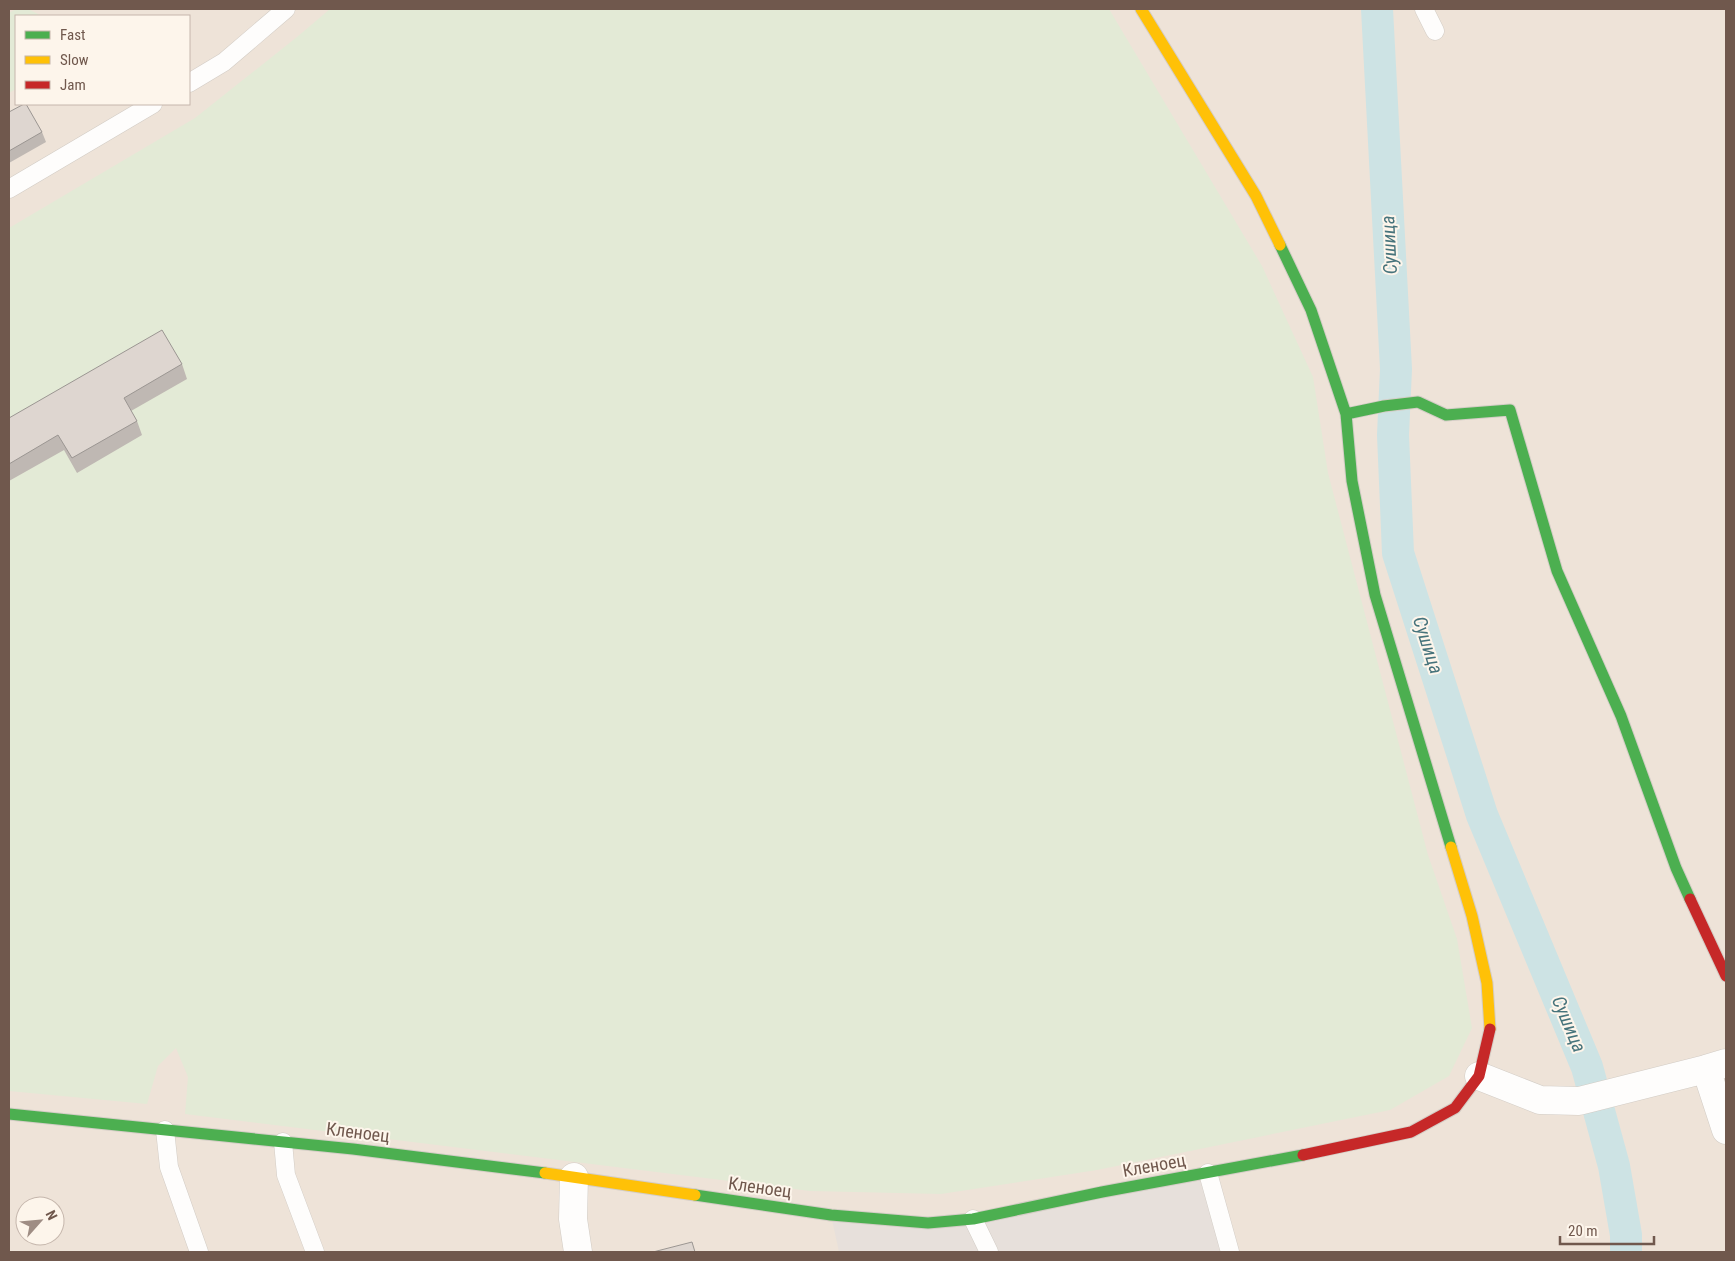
<svg xmlns="http://www.w3.org/2000/svg" width="1735" height="1261" font-family="'Roboto Condensed',sans-serif">
  <style>
    .residential { fill: #eee3d8; fill-rule: evenodd }
    .industrial { fill: #e7e0db }
    .green { fill: #e3ead6 }
    .lines { fill: none; stroke-linecap: round; stroke-linejoin: round }
    .canal { stroke: #cde3e4; stroke-width: 32 }
    .lane-casing { stroke: #d2ccc5; stroke-width: 19 }
    .street-casing { stroke: #d2ccc5; stroke-width: 29 }
    .fast-casing { stroke: #d4cdc6; stroke-width: 13 }
    .slow-casing { stroke: #d4cdc6; stroke-width: 13 }
    .jam-casing { stroke: #d4cdc6; stroke-width: 13 }
    .lane { stroke: #fefdfc; stroke-width: 18 }
    .street { stroke: #fefdfc; stroke-width: 28 }
    .fast { stroke: #4caf50; stroke-width: 11 }
    .slow { stroke: #ffc107; stroke-width: 11 }
    .jam { stroke: #c62828; stroke-width: 11 }
    .wall { fill: #bfb8b3 }
    .building { fill: #ded6d0; stroke: #9b9692 }
    .labels { text-anchor: middle; dominant-baseline: central; stroke-width: 4; stroke-linejoin: round; paint-order: stroke }
    .street-label { font-size: 18px; fill: #70584d; stroke: #fdf5eb }
    .water-label { font-size: 19px; font-style: italic; fill: #46737b; stroke: #fdf5eb }
  </style>
  <rect width="100%" height="100%" fill="#f5f0ea"/>
  <path class="residential" d="M9,9h1717v1243h-1717zM16,16h173v88h-173zM25,1206h30v30h-30z"/>
  <path class="industrial" d="M1208,1173l22,79h-391l-8,-37 97,8z"/>
  <path class="green" d="M16,9h12l14,7h-26v73l-7,4v-80z
    M330,9h779l153,257 51,111 15,96 100,382 29,84 15,89 -23,48 -59,34 -293,60 -156,24 -131,-3 -625,-77 3,-37 -12,-29 -18,18 -11,38 -138,-13v-863l186,-110 102,-81z"/>
  <g class="lines">
    <path class="canal" d="M1377,9l19,360 -3,66 5,118 84,262 105,252 27,99 12,69v17"/>
    <defs>
      <path id="lane" d="M1424,9l11,22
        M189,83l35,-21 62,-53
        M9,189l144,-85
        M165,1130l4,37 30,85
        M283,1142l3,33 29,77
        M1208,1173l22,79
        M973,1219l16,33"/>
      <path id="street" d="M1706,1069l20,61
        M1479,1076l61,24 39,1 127,-32 20,-6
        M574,1177l-1,42 5,33"/>
      <path id="fast" d="M1280,245l31,65 35,104 6,67 23,114 76,252
        M1346,414l38,-8 34,-4 28,13 64,-5 47,161 64,145 55,152 14,31
        M9,1114l344,35 192,24
        M695,1195l136,20 97,8 45,-4 129,-27 201,-37"/>
      <path id="slow" d="M1141,9l115,187 24,49
        M1451,847l21,69 15,67 3,46
        M545,1173l150,22"/>
      <path id="jam" d="M1690,899l36,77
        M1303,1155l108,-23 44,-24 24,-32 11,-47"/>
    </defs>
    <use href="#lane" class="lane-casing"/>
    <use href="#street" class="street-casing"/>
    <use href="#fast" class="fast-casing"/>
    <use href="#slow" class="slow-casing"/>
    <use href="#jam" class="jam-casing"/>
    <use href="#lane" class="lane"/>
    <use href="#street" class="street"/>
    <use href="#fast" class="fast"/>
    <use href="#slow" class="slow"/>
    <use href="#jam" class="jam"/>
  </g>
  <path class="wall" d="M9,112l33,20 4,10 -37,21z
    M182,364l5,15 -56,32 6,10 5,14 -65,38 -13,-23 -55,31v-63z"/>
  <path class="building" d="M24,104h2l16,28 -33,19v-39z
    M162,330l20,34 -58,34 13,23 -65,37 -14,-23 -49,29v-46z
    M692,1242l3,10h-42z"/>
  <g class="labels">
    <g class="street-label">
      <text transform="translate(358 1132) rotate(7)">Кленоец</text>
      <text transform="translate(1154 1165) rotate(-10)">Кленоец</text>
      <text transform="translate(760 1187) rotate(8)">Кленоец</text>
    </g>
    <g class="water-label">
      <text transform="translate(1389 245) rotate(-93)">Сушица</text>
      <text transform="translate(1428 645) rotate(72)">Сушица</text>
      <text transform="translate(1569 1024) rotate(67)">Сушица</text>
    </g>
  </g>
  <rect width="1735" height="1261" fill="none" stroke="#70584d" stroke-width="20"/>
  <rect x="15" y="15" width="175" height="90" fill="#fdf5eb" stroke="#c5b6ac"/>
  <rect x="25" y="31" width="25" height="8" fill="#4caf50" stroke="#c5b6ac"/>
  <text x="60" y="40" font-size="15" fill="#70584d">Fast</text>
  <rect x="25" y="56" width="25" height="8" fill="#ffc107" stroke="#c5b6ac"/>
  <text x="60" y="65" font-size="15" fill="#70584d">Slow</text>
  <rect x="25" y="81" width="25" height="8" fill="#c62828" stroke="#c5b6ac"/>
  <text x="60" y="90" font-size="15" fill="#70584d">Jam</text>
  <g transform="translate(40 1221) rotate(63)"><circle r="24" fill="#fdf5eb" stroke="#c5b6ac"/>
  <path d="M0-4L9 19L0 12L-9 19Z" fill="#9f8d84"/>
  <text y="-8" font-size="14" font-weight="bold" text-anchor="middle" fill="#70584d">N</text>
  </g>
  <path d="M1560 1236v8h94v-8" fill="none" stroke="#70584d" stroke-width="2.5"/>
  <text x="1568" y="1236" font-size="15" fill="#70584d" stroke="#fdf5eb" stroke-width="4" paint-order="stroke">20 m</text>
</svg>
